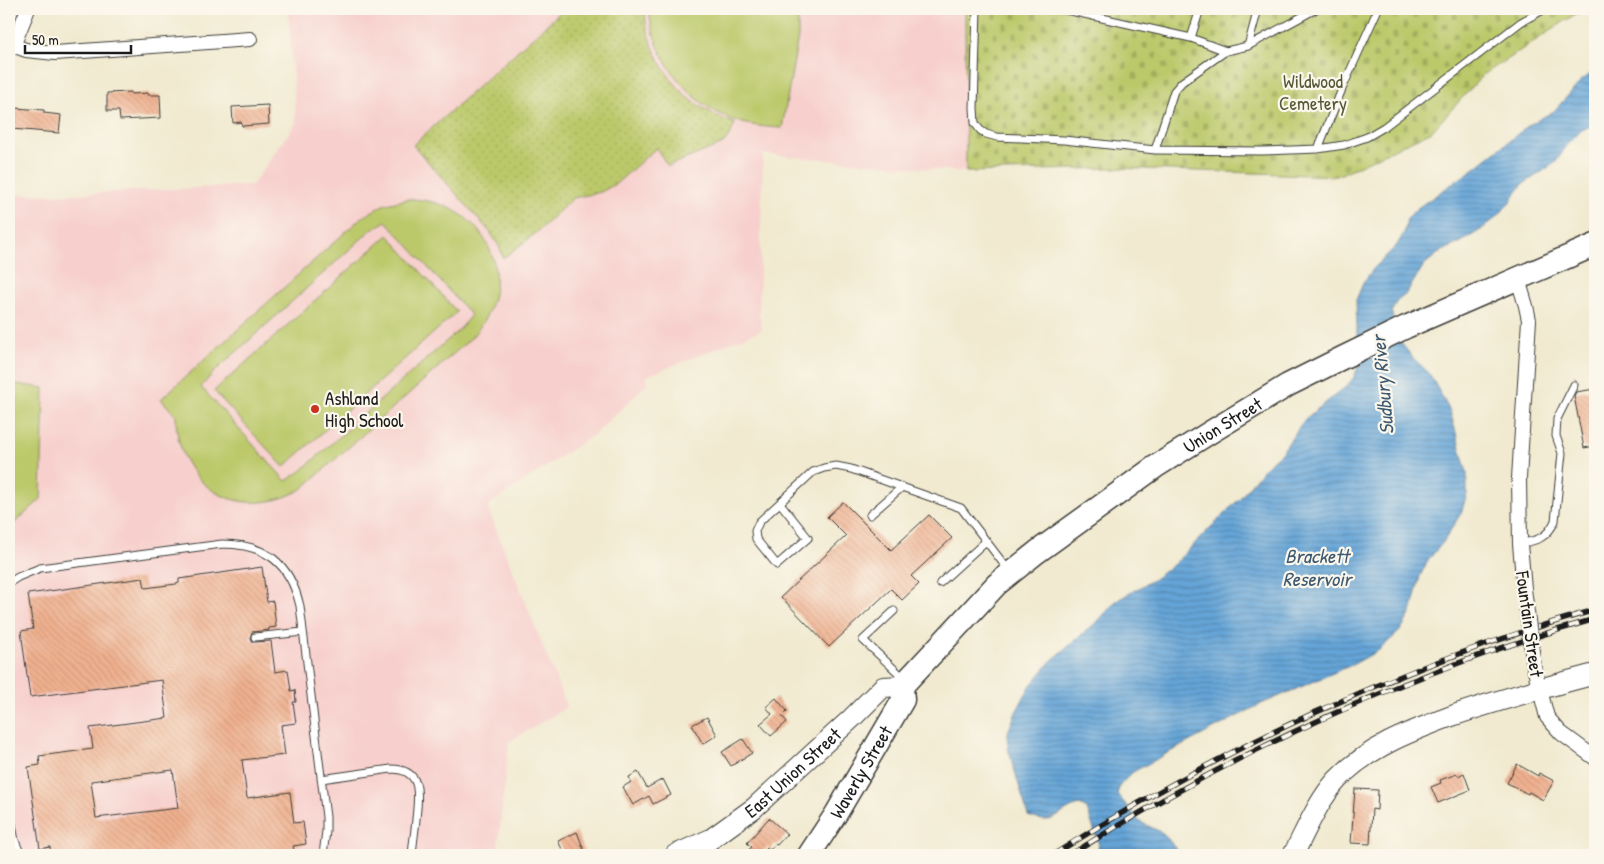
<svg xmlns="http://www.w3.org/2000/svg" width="1604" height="864" font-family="'Patrick Hand',sans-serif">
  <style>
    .built { fill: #f7d0cd }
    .grass { fill: url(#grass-dots); stroke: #6c7243 }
    .cemetery { fill: url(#cemetery-stones); stroke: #6c7243 }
    .pitch { fill: #bcc96a; stroke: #6c7243; fill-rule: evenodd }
    .water { fill: url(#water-rules); stroke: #40607a }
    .building { fill: url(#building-back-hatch); fill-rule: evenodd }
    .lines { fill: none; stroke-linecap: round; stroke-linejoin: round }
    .lane-casing { stroke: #3c3b37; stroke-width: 9 }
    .street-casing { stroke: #3c3b37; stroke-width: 16 }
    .secondary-casing { stroke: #3c3b37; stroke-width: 22 }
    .primary-casing { stroke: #3c3b37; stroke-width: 25 }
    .lane { stroke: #fff; stroke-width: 7 }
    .street { stroke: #fff; stroke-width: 14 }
    .secondary { stroke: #fff; stroke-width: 20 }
    .primary { stroke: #fff; stroke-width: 22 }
    .rail-casing { stroke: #1c1c1c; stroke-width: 5.5 }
    .rail { stroke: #fbf7ec; stroke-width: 4; stroke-dasharray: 11; stroke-linecap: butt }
    .street-bridge-casing { stroke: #3c3b37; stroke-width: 16; stroke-linecap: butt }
    .street-bridge { stroke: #fff; stroke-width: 14 }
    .poi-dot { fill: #c8321e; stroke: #fbf7ec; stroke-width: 2 }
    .labels { text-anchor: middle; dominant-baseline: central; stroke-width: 4.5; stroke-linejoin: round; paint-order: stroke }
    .park-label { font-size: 19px; fill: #545937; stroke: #fbf7ec }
    .poi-label { font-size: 19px; fill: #1c1c1c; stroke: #fbf7ec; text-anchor: start }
    .street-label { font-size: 19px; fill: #1c1c1c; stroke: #fbf7ec }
    .water-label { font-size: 20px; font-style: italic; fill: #3d5970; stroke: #fbf7ec }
  </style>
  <defs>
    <pattern id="grass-dots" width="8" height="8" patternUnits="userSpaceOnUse" patternTransform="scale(1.25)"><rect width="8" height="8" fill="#bcc96a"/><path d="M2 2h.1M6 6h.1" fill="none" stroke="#a1ac5b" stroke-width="1.8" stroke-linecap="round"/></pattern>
    <pattern id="cemetery-stones" width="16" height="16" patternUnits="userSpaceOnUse" patternTransform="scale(1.25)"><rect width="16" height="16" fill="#bcc96a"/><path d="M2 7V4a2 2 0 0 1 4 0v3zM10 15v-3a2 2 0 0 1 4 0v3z" fill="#a1ac5b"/></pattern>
    <pattern id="water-rules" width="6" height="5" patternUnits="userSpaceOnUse" patternTransform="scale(1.25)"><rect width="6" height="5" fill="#65a4d7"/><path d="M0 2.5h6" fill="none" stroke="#5285ae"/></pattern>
    <pattern id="building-back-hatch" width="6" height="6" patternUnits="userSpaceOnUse" patternTransform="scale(1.25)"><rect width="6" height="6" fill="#f0b18f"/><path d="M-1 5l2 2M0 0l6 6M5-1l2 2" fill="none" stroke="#cd987b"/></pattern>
  </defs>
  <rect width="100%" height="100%" fill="#fbf7ec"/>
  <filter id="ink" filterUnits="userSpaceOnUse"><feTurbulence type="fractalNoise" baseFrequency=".02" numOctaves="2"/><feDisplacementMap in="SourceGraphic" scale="10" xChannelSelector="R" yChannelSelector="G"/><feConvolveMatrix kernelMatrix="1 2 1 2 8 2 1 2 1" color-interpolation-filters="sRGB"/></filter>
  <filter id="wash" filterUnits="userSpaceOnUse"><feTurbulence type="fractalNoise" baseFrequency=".0096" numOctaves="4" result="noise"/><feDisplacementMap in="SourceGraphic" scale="20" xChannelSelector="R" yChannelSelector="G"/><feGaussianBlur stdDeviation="1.12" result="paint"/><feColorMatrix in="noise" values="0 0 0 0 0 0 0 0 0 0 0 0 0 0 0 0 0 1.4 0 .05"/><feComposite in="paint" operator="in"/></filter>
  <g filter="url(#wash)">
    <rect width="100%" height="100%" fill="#f1ead0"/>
    <path class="built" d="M288,9h677l1,163 -203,-18 -4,159 3,17 -115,46v8l-51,49 -109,73 80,201 -58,35 -12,113h-488v-661l46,1 197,-10 44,-62z"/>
    <path class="grass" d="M564,9h81c0,33 21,70 46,91 13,10 29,17 44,24l-7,14 -5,6 -55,22 -12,-18 -39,35 -16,9 -28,6 -38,36 -32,24 -4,-12 -9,-14 -77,-87z"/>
    <path class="cemetery" d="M965,9h623l-14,6 -91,60 -51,56 -95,45 -221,-8 -150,4z"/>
    <path class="pitch" d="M649,9h149v28l-16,91c-16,-1 -33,-2 -49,-8 -46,-18 -80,-62 -84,-111z
      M408,199c79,1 116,82 62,140l-168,150c-62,35 -126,-2 -126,-73l-15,-17 200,-181 22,-13zM386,221l85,94 -11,14 -159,142 -15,10 -85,-94 12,-14 158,-143z
      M388,235l69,77 -173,155 -70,-76z
      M9,383l35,5 -3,111 -32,29z"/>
    <path class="water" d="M1595,69v55l-13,6 -14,14 -13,19 -33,22 -12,17 -13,15 -16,13 -20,12 -21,10 -16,13 -19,30 -8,6 -5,10 1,12 9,21 11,14 16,15 21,38 17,62v21l-6,19 -17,28 -15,18 -9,17 -9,37 -11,18 -21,19 -25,14 -95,41 -95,50 -31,17 -13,13 -3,9 23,28 23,11 18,22h-85l3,-10 -12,-36 -7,-4c-24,5 -21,23 -52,11l-20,-68v-16l8,-20 14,-26 21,-25 48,-41 17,-19 38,-22 19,-14 67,-67 24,-30 18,-16 23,-33 43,-34 6,-8 4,-10 -2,-67 8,-19 10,-13 23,-23 7,-12 3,-14 9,-10 59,-41 54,-43 25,-14 29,-32z"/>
    <g id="blocks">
      <path class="building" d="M131,92v2l17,-1v2h12l1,23 -41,2 -1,-9h-12v-18z
        M268,105l1,19 -27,2 -1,-4 -8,1 -1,-16z
        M14,108l30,2v3l17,2 -2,18 -47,-4z
        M1595,389v57l-11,2 -10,-52 2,-4z
        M843,502l48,48 38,-35 23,23 -41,38 8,8 -17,16 -11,-11 -62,58 -48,-50 65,-61 -19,-19z
        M262,567l5,35 6,-1 3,26 -7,1v2l-17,2 -2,6 2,4h3l16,-1 4,31 13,-2 3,21 4,-1 1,12h-3l3,21 -15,2 4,30 -43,5 5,38 43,-6 4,31 9,-1 3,22 -13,2 2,9h-244l-1,-8 -10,2 -12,-82 12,-2 -1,-9 54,-7 -3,-21 77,-10 -5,-38 -132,17 -9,-66 12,-2 -5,-35 115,-16 2,10 31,-4 3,-1v-4zM173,770l5,38 -82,10 -5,-37z
        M776,698l11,13 -5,5 5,6 -16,14 -11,-12 12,-10 -6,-7z
        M707,717l10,18 -14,9 -11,-19z
        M743,739l9,14 -21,13 -9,-14z
        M1517,764l21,12 1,-3 15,8 -11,19 -14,-8 -1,2 -21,-11z
        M638,772l9,16 16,-9 8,16 -18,9 -4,-8 -16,9 -10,-18 8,-5 -2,-5z
        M1464,773l6,17 -32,13 -7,-16 10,-4 -1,-3 17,-6 1,2z
        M1355,789l23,1 -1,20 -5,-1 -2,35 -19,-1z
        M769,818l18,16 -10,11 -2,-1 -5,6 -3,-3 -6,8h-18l9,-8 -5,-4z
        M577,832l7,18 -13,5h-6l-7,-14z"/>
    </g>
  </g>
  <g filter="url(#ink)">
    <use href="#blocks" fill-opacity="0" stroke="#3c3b37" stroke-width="1"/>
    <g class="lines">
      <defs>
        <path id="lane" d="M977,9l-3,99 1,15 5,7 6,4 11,3 67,3 91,10 108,1 55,-2 26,-4 23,-8 17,-10 137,-105 24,-13
          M1062,9l129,29 35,13
          M1191,38l9,-29
          M1248,46l68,-37
          M1318,149l24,-60 36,-80
          M1155,150l19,-59 8,-9 44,-31 22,-5 10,-37
          M780,503l28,35 -31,27 -21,-26 -1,-8 4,-9 54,-50 11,-4 12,-2 15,3 110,39 48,63
          M870,515l32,-28
          M1520,544c18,-4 27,-6 35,-23l7,-68 -6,-17 1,-17 17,-34
          M9,583l9,-6 22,-9 182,-24c44,0 68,19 78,62l26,211v14l-3,24
          M940,583l46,-42
          M894,611l-31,29 42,39
          M255,637l48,-5
          M321,779l70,-10c33,0 27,28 25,50 -1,12 -3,24 -4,36
          M9,809l6,32 6,14"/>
        <path id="street" d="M9,44l17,6 29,3 195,-14
          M13,46l15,-37
          M1518,279l8,27 3,14 -10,158 1,66 4,45
          M1534,667l13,50 14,16 34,25"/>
        <g id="secondary">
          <path id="s1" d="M675,855l36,-16 43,-31 98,-90 31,-31 19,-1"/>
          <path d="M1293,855c13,-25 25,-54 44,-75 30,-32 72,-48 112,-63 48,-17 97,-30 146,-43"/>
        </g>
        <g id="primary">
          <path id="s2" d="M809,855l27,-41 67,-114 -1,-14 95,-102 40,-32 118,-85 54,-34 79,-48 56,-28 62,-30 189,-82"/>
        </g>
      </defs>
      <use href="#lane" class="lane-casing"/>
      <use href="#street" class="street-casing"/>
      <use href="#secondary" class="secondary-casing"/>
      <use href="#primary" class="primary-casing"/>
      <use href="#lane" class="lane"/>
      <use href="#street" class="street"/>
      <use href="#secondary" class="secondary"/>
      <use href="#primary" class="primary"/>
      <defs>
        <path id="rail" d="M1053,855c166,-106 352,-192 542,-245
          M1070,855c162,-102 340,-184 525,-236"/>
      </defs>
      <use href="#rail" class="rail-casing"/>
      <use href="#rail" class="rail"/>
      <defs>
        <path id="street-bridge" d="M1524,589l10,78"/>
      </defs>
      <use href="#street-bridge" class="street-bridge-casing"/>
      <use href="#street-bridge" class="street-bridge"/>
    </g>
  </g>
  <circle class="poi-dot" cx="315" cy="409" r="5"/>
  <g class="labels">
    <g class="park-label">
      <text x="1313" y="81">Wildwood<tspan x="1313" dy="22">Cemetery</tspan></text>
    </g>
    <g class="poi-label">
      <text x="325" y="398">Ashland<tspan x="325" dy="22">High School</tspan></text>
    </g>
    <g class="street-label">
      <text stroke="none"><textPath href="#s2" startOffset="611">Union Street</textPath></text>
      <text transform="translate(1530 624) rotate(82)">Fountain Street</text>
      <text stroke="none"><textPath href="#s1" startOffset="145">East Union Street</textPath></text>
      <text stroke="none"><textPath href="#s2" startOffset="98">Waverly Street</textPath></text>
    </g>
    <g class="water-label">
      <text transform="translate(1382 385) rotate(-95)">Sudbury River</text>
      <text x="1317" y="555">Brackett<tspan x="1317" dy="23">Reservoir</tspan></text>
    </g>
  </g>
  <rect width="1604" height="864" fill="none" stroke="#fbf7ec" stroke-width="30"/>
  <path d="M25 45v8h106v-8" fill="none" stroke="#1c1c1c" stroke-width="2.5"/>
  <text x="32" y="45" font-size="15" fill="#1c1c1c" stroke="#fbf7ec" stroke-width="4" paint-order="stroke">50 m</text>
</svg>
